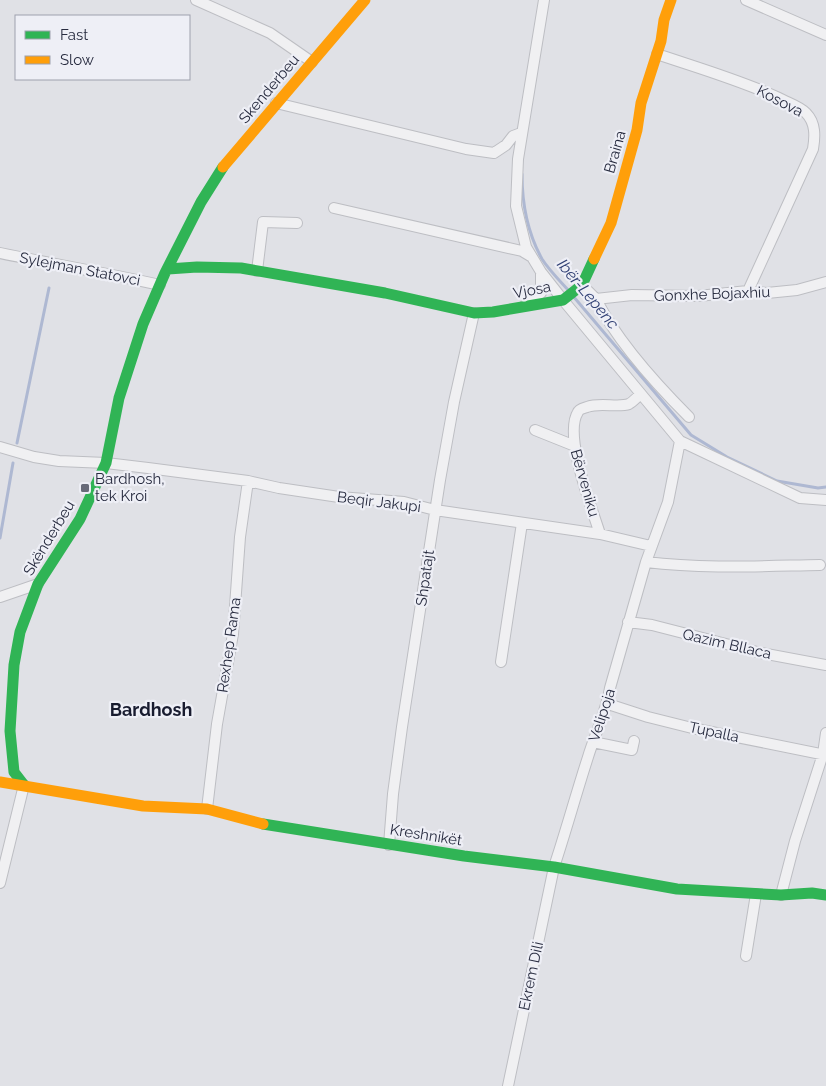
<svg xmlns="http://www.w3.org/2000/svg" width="826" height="1086" font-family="Raleway,sans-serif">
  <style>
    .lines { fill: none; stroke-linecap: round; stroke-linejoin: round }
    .stream { stroke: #aeb8d2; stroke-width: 3 }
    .street-casing { stroke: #bdbec3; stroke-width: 12 }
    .street { stroke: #f0f0f2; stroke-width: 10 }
    .fast { stroke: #30b455; stroke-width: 11 }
    .slow { stroke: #ff9f0a; stroke-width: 11 }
    .poi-dot { fill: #686b79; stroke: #eeeff6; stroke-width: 2 }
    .labels { text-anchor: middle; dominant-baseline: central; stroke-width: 4.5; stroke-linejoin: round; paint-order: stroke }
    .street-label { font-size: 15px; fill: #272b3f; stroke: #eeeff6 }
    .poi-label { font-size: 15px; fill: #272b3f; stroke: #eeeff6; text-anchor: start }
    .water-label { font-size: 16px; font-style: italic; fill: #314074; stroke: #eeeff6 }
    .quarter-label { font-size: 18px; font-weight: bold; fill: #191c30; stroke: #eeeff6 }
  </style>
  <rect width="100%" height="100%" fill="#e0e1e6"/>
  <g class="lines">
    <path class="stream" d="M522,174c0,29 5,58 20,85 7,11 18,22 27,32
      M573,296l118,139 36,22 50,24 41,7 8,-1
      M17,443l32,-155
      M0,538l13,-75"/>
    <defs>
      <path id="street" d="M196,0l74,33 42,29
        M544,0l-26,159 -2,47 10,41 15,25 22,28 117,141 120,57 26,2
        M746,0l80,35
        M657,54c41,14 83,26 122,44 9,5 20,8 27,15 10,10 9,24 7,36l-65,142
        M276,103l190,46 28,4 12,-8 7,-9 8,-3
        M334,208l188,43 10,6
        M0,253c53,11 107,20 160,32
        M257,271l6,-49 34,1
        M582,285l14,14 36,-4 66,1 50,-5 19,2 30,-3 29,-8
        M596,299c21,42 60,85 93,118
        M525,305l16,-12v-21
        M535,430l40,16
        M0,447l34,10 25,4 47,2 42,5 100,13 31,7 60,9 65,5 31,8 165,24 51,12
        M600,534c-8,-26 -37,-99 -22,-122 1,-3 6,-4 9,-5 13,-5 31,1 42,-3 4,-2 8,-7 12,-10
        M646,562c58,7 116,4 174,3
        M0,597l38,-13
        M628,622l24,3 109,28 65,12
        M501,662l21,-139
        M608,704l40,13 44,11 134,27
        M593,742l39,8 2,-9
        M207,809l10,-85 16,-90 7,-97 8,-56
        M389,845l4,-51 9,-67 38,-247 14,-78 20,-89
        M0,883l24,-98
        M781,895l14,-54 28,-87 3,-21
        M746,956l10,-62
        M508,1086l46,-219c12,-36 22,-73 34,-110 7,-23 18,-45 22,-69l36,-126 22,-60 12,-61"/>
    </defs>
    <use href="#street" class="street-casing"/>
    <use href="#street" class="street"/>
    <path class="fast" d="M168,269l29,-2 44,1 144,25 89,20 19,-1 70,-12 19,-15 12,-26
      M24,785l-10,-13 -4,-41 4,-66 6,-33 18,-48 42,-65 26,-56 13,-65 24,-74 22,-51 36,-71 22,-35
      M263,824l201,32 90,11 123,22 104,6 31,-2 14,2"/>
    <path class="slow" d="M223,167l142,-167
      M594,259l17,-36 26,-93 4,-27 20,-62 3,-21 7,-20
      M0,782l143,24 64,3 56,15"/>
  </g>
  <rect class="poi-dot" x="80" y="483" width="10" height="10" rx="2.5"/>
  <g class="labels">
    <g class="street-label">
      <text transform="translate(269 89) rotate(-50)">Skenderbeu</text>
      <text transform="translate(780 101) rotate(28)">Kosova</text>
      <text transform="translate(615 152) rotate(-74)">Braina</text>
      <text transform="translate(80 269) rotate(11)">Sylejman Statovci</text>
      <text transform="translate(532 290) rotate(-11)">Vjosa</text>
      <text transform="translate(712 294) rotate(-2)">Gonxhe Bojaxhiu</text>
      <text transform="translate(585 483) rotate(74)">Bërveniku</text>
      <text transform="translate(379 502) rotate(7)">Beqir Jakupi</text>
      <text transform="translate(49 538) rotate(-59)">Skënderbeu</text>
      <text transform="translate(425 578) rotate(-82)">Shpatajt</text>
      <text transform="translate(727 644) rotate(13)">Qazim Bllaca</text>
      <text transform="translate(229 645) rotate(-82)">Rexhep Rama</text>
      <text transform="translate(602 715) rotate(-72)">Velipoja</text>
      <text transform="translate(714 732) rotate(12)">Tupalla</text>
      <text transform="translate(426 835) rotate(9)">Kreshnikët</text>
      <text transform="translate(531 976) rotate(-78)">Ekrem Dili</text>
    </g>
    <g class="poi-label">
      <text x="95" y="479">Bardhosh,<tspan x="95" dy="17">tek Kroi</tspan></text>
    </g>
    <g class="water-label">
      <text transform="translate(588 294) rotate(50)">Ibër-Lepenc</text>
    </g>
    <g class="quarter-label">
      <text x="151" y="709">Bardhosh</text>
    </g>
  </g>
  <rect x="15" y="15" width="175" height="65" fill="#eeeff6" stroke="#9ea1ad"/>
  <rect x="25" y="31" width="25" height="8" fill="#30b455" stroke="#9ea1ad"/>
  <text x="60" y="40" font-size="15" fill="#272b3f">Fast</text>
  <rect x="25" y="56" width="25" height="8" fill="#ff9f0a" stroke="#9ea1ad"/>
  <text x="60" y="65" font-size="15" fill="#272b3f">Slow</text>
</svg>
